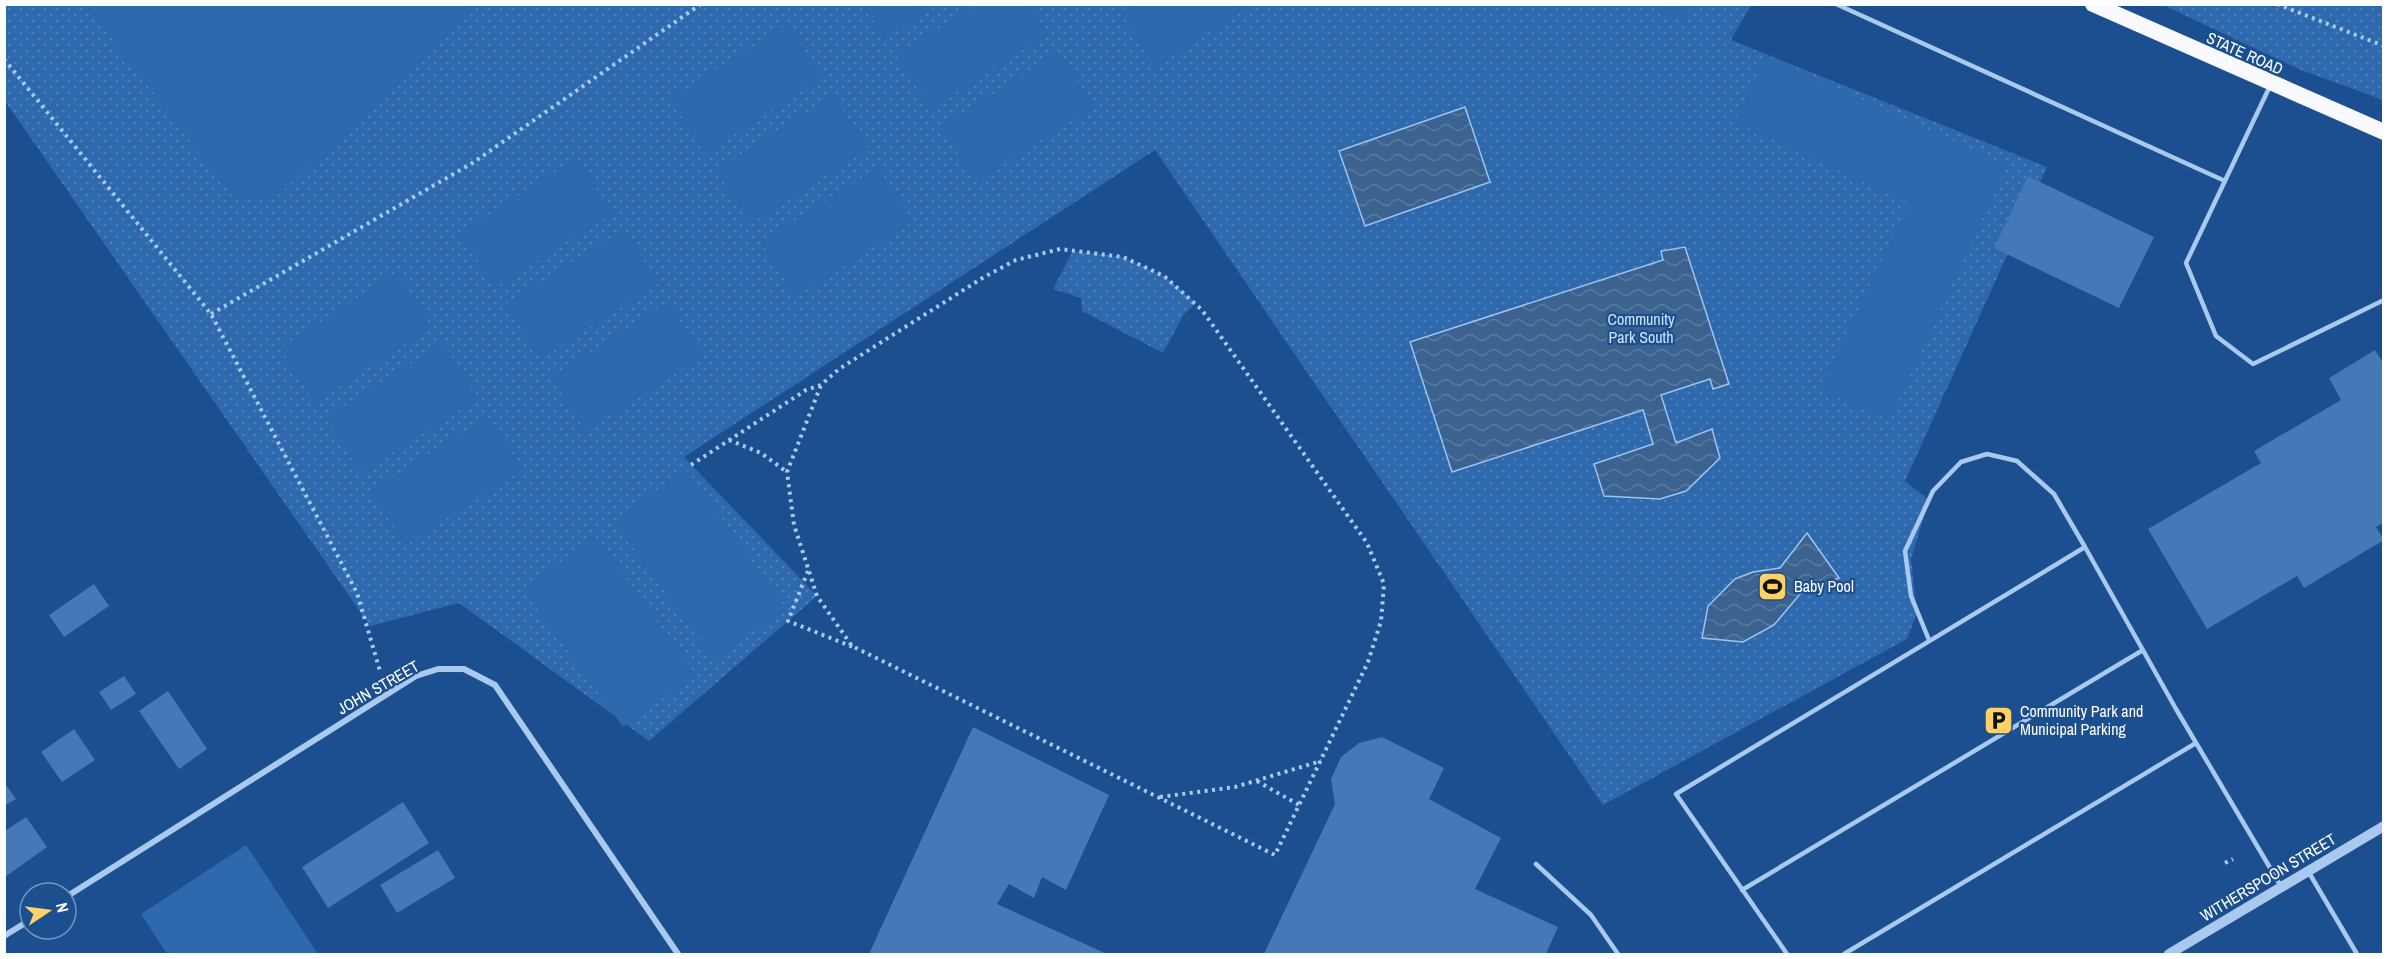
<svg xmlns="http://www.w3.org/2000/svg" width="2388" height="959" font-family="'Archivo Narrow',sans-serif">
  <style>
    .park { fill: url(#park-dots) }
    .garden { fill: #2e69ad }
    .water { fill: url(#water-waves); stroke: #9cc4f0; stroke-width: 1.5 }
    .building { fill: #4478b7 }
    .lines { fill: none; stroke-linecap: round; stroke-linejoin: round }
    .path { stroke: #a9c9ee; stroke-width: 4; stroke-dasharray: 3 4.5; stroke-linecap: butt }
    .service { stroke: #a9c9ee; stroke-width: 4.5 }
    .minor { stroke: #a9c9ee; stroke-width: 6 }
    .tertiary { stroke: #a9c9ee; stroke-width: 10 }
    .trunk { stroke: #f8faff; stroke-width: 16 }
    .labels { text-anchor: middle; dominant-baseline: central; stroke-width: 4.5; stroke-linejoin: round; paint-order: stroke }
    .street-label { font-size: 16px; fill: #fff; stroke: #1b4f8f }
    .park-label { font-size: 16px; fill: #cfe3fa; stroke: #1b4f8f }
    .poi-label { font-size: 16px; fill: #fff; stroke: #1b4f8f; text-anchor: start }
  </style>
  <defs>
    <pattern id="park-dots" width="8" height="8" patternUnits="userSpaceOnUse" patternTransform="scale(1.5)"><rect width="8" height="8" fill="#2e69ad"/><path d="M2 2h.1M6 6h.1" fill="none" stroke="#4d80b9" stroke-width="1.8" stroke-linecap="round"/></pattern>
    <pattern id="water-waves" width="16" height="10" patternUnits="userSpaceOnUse" patternTransform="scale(1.5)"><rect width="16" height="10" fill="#3c6290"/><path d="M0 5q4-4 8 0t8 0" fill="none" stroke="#597aa1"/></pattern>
  </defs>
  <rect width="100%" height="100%" fill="#1b4f8f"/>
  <path class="park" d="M4,5h1747l-20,35 316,127 -142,314 24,19 -18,59 6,54 -10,26 -304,166 -448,-655 -471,307 133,139 -168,145 -190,-138 -89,23 -365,-525z
    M2163,5h220v95l-82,-30z
    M1073,251l50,6 41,19 32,27 -12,11 -21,39 -81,-42 -1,-13 -28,-9z"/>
  <path class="garden" d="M1133,4h119v1l-97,62 -34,-55z
    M480,5l-206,194 -40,-1 -148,-193z
    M863,5h75l-53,34z
    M975,5h55l18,29 -117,75 -35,-54z
    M1648,5h44l-8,17z
    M788,24l34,54 -117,76 -35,-55z
    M1059,52l34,55 -117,75 -35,-55z
    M1766,55l241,111 -118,254 -69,-30 89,-187 -174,-81z
    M833,95l35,54 -118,75 -34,-54z
    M577,158l35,55 -117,75 -35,-55z
    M878,167l35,55 -118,75 -34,-55z
    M624,229l34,55 -117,75 -35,-55z
    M397,272l35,55 -117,75 -35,-54z
    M668,302l35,54 -117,75 -35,-54z
    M443,343l35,55 -117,75 -35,-55z
    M488,416l35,54 -117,75 -35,-54z
    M686,469l100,139 -72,52 -100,-138z
    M596,537l100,138 -73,52 -100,-138z
    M246,845l72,109h-151l-26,-40z"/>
  <path class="water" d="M1465,107l25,75 -125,44 -26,-75z
    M1685,247l44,137 -16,5 -3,-10 -49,16 15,48 36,-14 8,29 -34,33 -26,8 -56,-3 -10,-32 59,-20 -10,-34 -191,62 -42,-130 253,-82 -2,-9z
    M1807,533l32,45 -39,16 -26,31 -31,17 -41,-4 6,-32 27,-27 18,-7 27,-4z"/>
  <path class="building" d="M2028,176l126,61 -35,71 -125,-60z
    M2375,350l9,14v158l-8,5 8,13 -80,48 -7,-12 -90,53 -59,-100 113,-66 -7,-12 87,-51 -12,-22z
    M94,584l15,22 -45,31 -15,-22z
    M124,676l12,18 -25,16 -12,-18z
    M168,691l39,58 -28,20 -40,-58z
    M973,727l136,68 -43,95 -24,-13 -8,21 -25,-14 -12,20 110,50h-238z
    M74,729l21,31 -33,22 -21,-30z
    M1382,737l62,31 -15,31 72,39 -26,51 83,38 -12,27h-282l71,-150 -4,-25 10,-22 18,-14z
    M4,782l12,17 -12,7z
    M403,802l26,41 -101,65 -26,-41z
    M26,817l21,30 -42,30v-46z
    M438,850l17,28 -58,35 -17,-28z"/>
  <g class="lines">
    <path class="path" d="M2277,4l107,42
      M4,59l207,255 146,279 23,78
      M211,314l260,-150 230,-160
      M729,440l32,13 26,19
      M691,465l115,-75 15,-5 18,-16 145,-92 32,-17 44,-11 63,8 41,19 38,34 165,233 17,41 -3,37 -13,41 -93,193 -423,-209 -35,-50 -23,-71 -7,-53 34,-87
      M808,571l-20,50 65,26
      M1257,781l42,24
      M1160,797l75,-10 86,-26
      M2225,863l8,-4"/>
    <path class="service" d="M1836,4l389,177
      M2270,86l-84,177 30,73 37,28 131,-64
      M1929,640l-18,-44 -6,-45 28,-60 28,-29 26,-8 30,7 37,33 31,53
      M1536,864l55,51 27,39
      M2308,871l49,83
      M1742,890l401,-240
      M1787,954l-111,-160 409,-247 91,162 106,179
      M1844,954l352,-211"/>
    <path class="minor" d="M66,897l350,-221 22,-7h26l31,16 183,269
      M4,936l26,-16"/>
    <path class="tertiary" d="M2169,954l215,-128"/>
    <path class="trunk" d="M2093,4l291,128"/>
  </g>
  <defs>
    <symbol id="stadium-square" viewBox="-11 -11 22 22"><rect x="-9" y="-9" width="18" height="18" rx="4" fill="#ffd166" stroke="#1b4f8f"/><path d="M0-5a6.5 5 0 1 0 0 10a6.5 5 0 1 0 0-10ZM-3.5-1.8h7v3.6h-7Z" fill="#111"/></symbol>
    <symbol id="parking-square" viewBox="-11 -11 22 22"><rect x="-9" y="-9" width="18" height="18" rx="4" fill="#ffd166" stroke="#1b4f8f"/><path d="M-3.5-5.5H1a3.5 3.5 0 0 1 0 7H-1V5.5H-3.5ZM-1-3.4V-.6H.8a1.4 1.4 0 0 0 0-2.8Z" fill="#111"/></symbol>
  </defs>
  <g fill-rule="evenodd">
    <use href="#stadium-square" x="1756" y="570" width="33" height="33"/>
    <use href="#parking-square" x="1982" y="704" width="33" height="33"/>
  </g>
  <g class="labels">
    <g class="street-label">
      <text transform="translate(2245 53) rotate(24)">STATE ROAD</text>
      <text transform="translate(378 687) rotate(-30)">JOHN STREET</text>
      <text transform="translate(2268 877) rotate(-31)">WITHERSPOON STREET</text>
    </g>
    <g class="park-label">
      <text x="1641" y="319">Community<tspan x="1641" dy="18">Park South</tspan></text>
    </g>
    <g class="poi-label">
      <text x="1794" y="586">Baby Pool</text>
      <text x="2020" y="711">Community Park and<tspan x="2020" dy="18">Municipal Parking</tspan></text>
    </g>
  </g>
  <rect width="2388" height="959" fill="none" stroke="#ffffff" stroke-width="12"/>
  <g transform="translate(48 911) rotate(77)"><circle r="28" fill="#1b4f8f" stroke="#7695bc" stroke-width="1.5"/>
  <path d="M0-4.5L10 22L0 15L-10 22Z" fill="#ffd166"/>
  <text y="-9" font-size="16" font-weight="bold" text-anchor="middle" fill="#ffffff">N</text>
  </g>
</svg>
